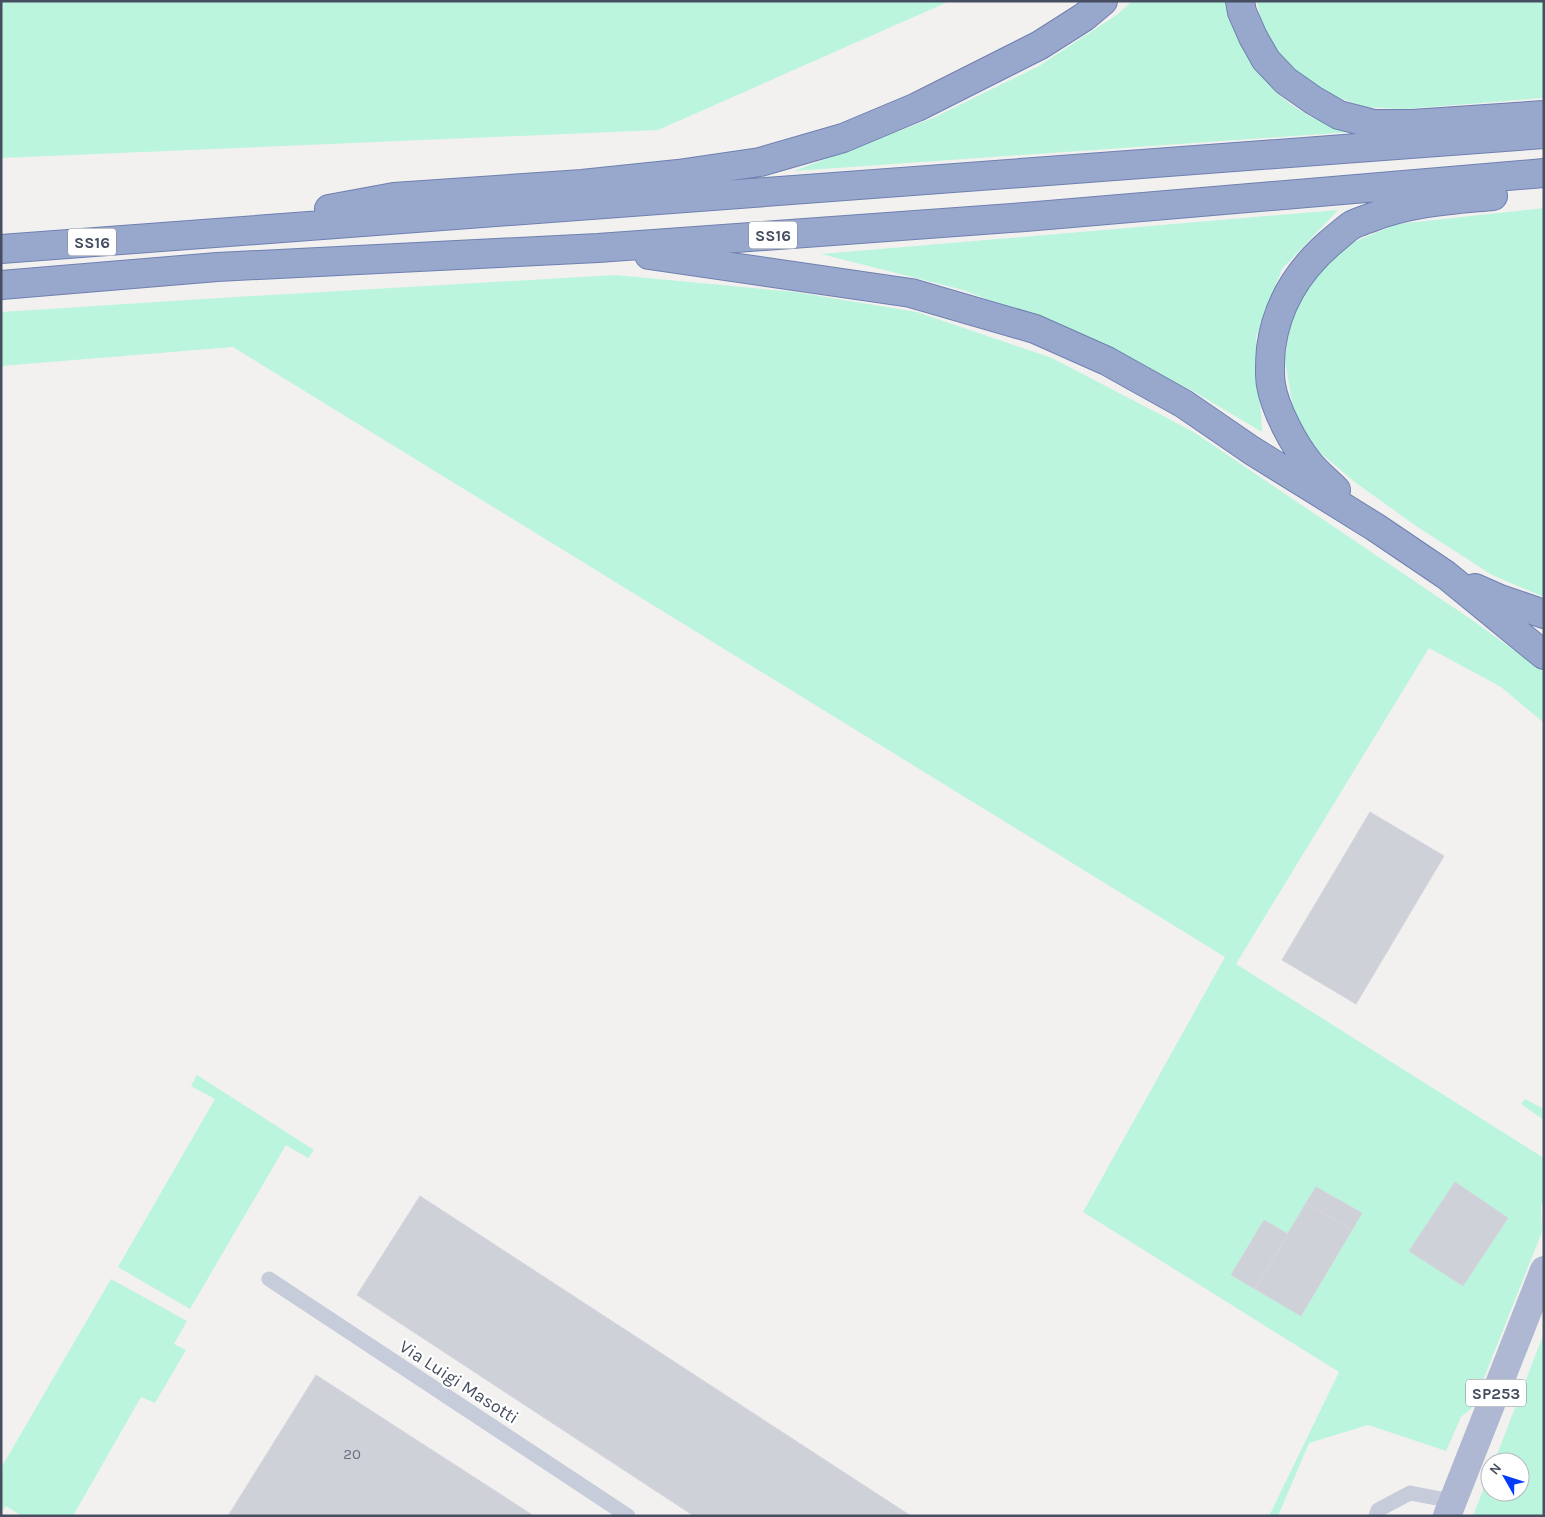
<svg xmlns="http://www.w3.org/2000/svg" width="1545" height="1517" font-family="Karla,sans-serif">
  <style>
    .green { fill: #bbf5dd }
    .building { fill: #cfd1d9; stroke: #d4d5dd }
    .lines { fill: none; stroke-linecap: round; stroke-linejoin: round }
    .trunk-casing { stroke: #6e80b0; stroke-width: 30 }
    .service { stroke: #c6ccda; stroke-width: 15 }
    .primary { stroke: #aeb8d2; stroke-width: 28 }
    .trunk { stroke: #98a7cc; stroke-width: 28 }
    .labels { text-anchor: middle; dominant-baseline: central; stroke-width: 4.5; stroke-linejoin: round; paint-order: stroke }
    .number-label { font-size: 15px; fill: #68707f }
    .shield { fill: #fff; stroke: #7e8490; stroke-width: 1 }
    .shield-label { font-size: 16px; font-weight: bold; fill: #464f61 }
    .street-label { font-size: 18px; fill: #464f61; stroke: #fff }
  </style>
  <rect width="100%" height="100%" fill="#f3f1f0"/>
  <path class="green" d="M1,1h949l-292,129 -657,28z
    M1132,1h96c3,40 36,88 70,108 16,11 35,17 53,23l-557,39 139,-53 106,-52 79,-52z
    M1257,1h287v97l-140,11 -39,-2 -31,-11 -33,-18 -20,-20 -20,-35z
    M1544,208v389l-52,-22 -76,-49 -60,-43 -45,-38 -18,-37 -8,-47 5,-38 10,-26 21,-31 28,-22 48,-20z
    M1338,210l-56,59 -26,68 6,95 -71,-42 -103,-52 -125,-48 -142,-36z
    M615,275l180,17 122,20 135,46 140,73 283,191 69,50v51l-43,-36 -72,-39 -193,316 308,194v42l-3,7 1,25 -70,176 -11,9 -15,34 -78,-26 -59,18 -31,73h-9l70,-144 -256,-160 142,-255 -992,-610 -232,19v-54l218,-14z
    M197,1075l117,75 -6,8 -22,-13 -96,164 -72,-42 97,-168 -24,-13z
    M1525,1099l19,10v11l-23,-16z
    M111,1279l76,42 -13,23 12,6 -31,53 -14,-6 -68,119h-51l-16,-10 -5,6v-44z
    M1544,1333v180l-4,3h-67l17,-44v20h30v-30h-26z"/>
  <path class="building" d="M1370,812l74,44 -88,148 -74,-44z
    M1455,1182l53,36 -45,68 -54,-35z
    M1316,1187l46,26 -10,17 -46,-27z
    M420,1196l491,320h-217l-337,-221z
    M1306,1203l46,27 -51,86 -46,-27z
    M1264,1220l24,14 -33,55 -24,-14z
    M316,1375l218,141h-306z"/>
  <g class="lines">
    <defs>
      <path id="trunk" d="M1240,1l2,11 11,25 13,23 20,21 27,19 26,15 35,9h38l132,-9
        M329,209l65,-12 188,-13 96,-10 82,-12 83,-24 74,-31 123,-62 44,-28 19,-16
        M1,249l1543,-115
        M649,255l262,38 124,36 72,32 77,43 67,46 124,77 71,48 98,80
        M1,285l216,-18 381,-19 427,-31 519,-44
        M1336,490c-9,-9 -19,-17 -27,-27 -15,-18 -34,-54 -38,-78 -2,-12 -1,-25 0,-37 6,-46 31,-83 66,-111 5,-4 10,-9 15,-12 6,-3 12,-5 18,-7 39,-16 81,-18 123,-22
        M1475,588l25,11 44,15"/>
    </defs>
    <use href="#trunk" class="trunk-casing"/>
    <path class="service" d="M269,1279l359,237
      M1376,1516l2,-6 32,-17 42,8"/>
    <path class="primary" d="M1447,1516l97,-246"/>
    <use href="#trunk" class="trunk"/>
  </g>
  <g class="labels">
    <g class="number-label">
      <text x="352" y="1454">20</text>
    </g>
    <g class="shield">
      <rect x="749" y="221.5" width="48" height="27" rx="4"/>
      <rect x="68" y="228.5" width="48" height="27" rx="4"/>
      <rect x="1466" y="1379.5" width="60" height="27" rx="4"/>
    </g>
    <g class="shield-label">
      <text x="773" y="235">SS16</text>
      <text x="92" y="242">SS16</text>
      <text x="1496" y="1393">SP253</text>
    </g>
    <g class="street-label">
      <text transform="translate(459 1382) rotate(33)">Via Luigi Masotti</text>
    </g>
  </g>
  <rect width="1545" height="1517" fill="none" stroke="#464f61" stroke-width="5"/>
  <g transform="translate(1505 1477) rotate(309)"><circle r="24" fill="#ffffff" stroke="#b5b9c0"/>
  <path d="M0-4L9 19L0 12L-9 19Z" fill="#043df9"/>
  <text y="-8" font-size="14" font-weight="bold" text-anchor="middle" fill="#464f61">N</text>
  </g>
</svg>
